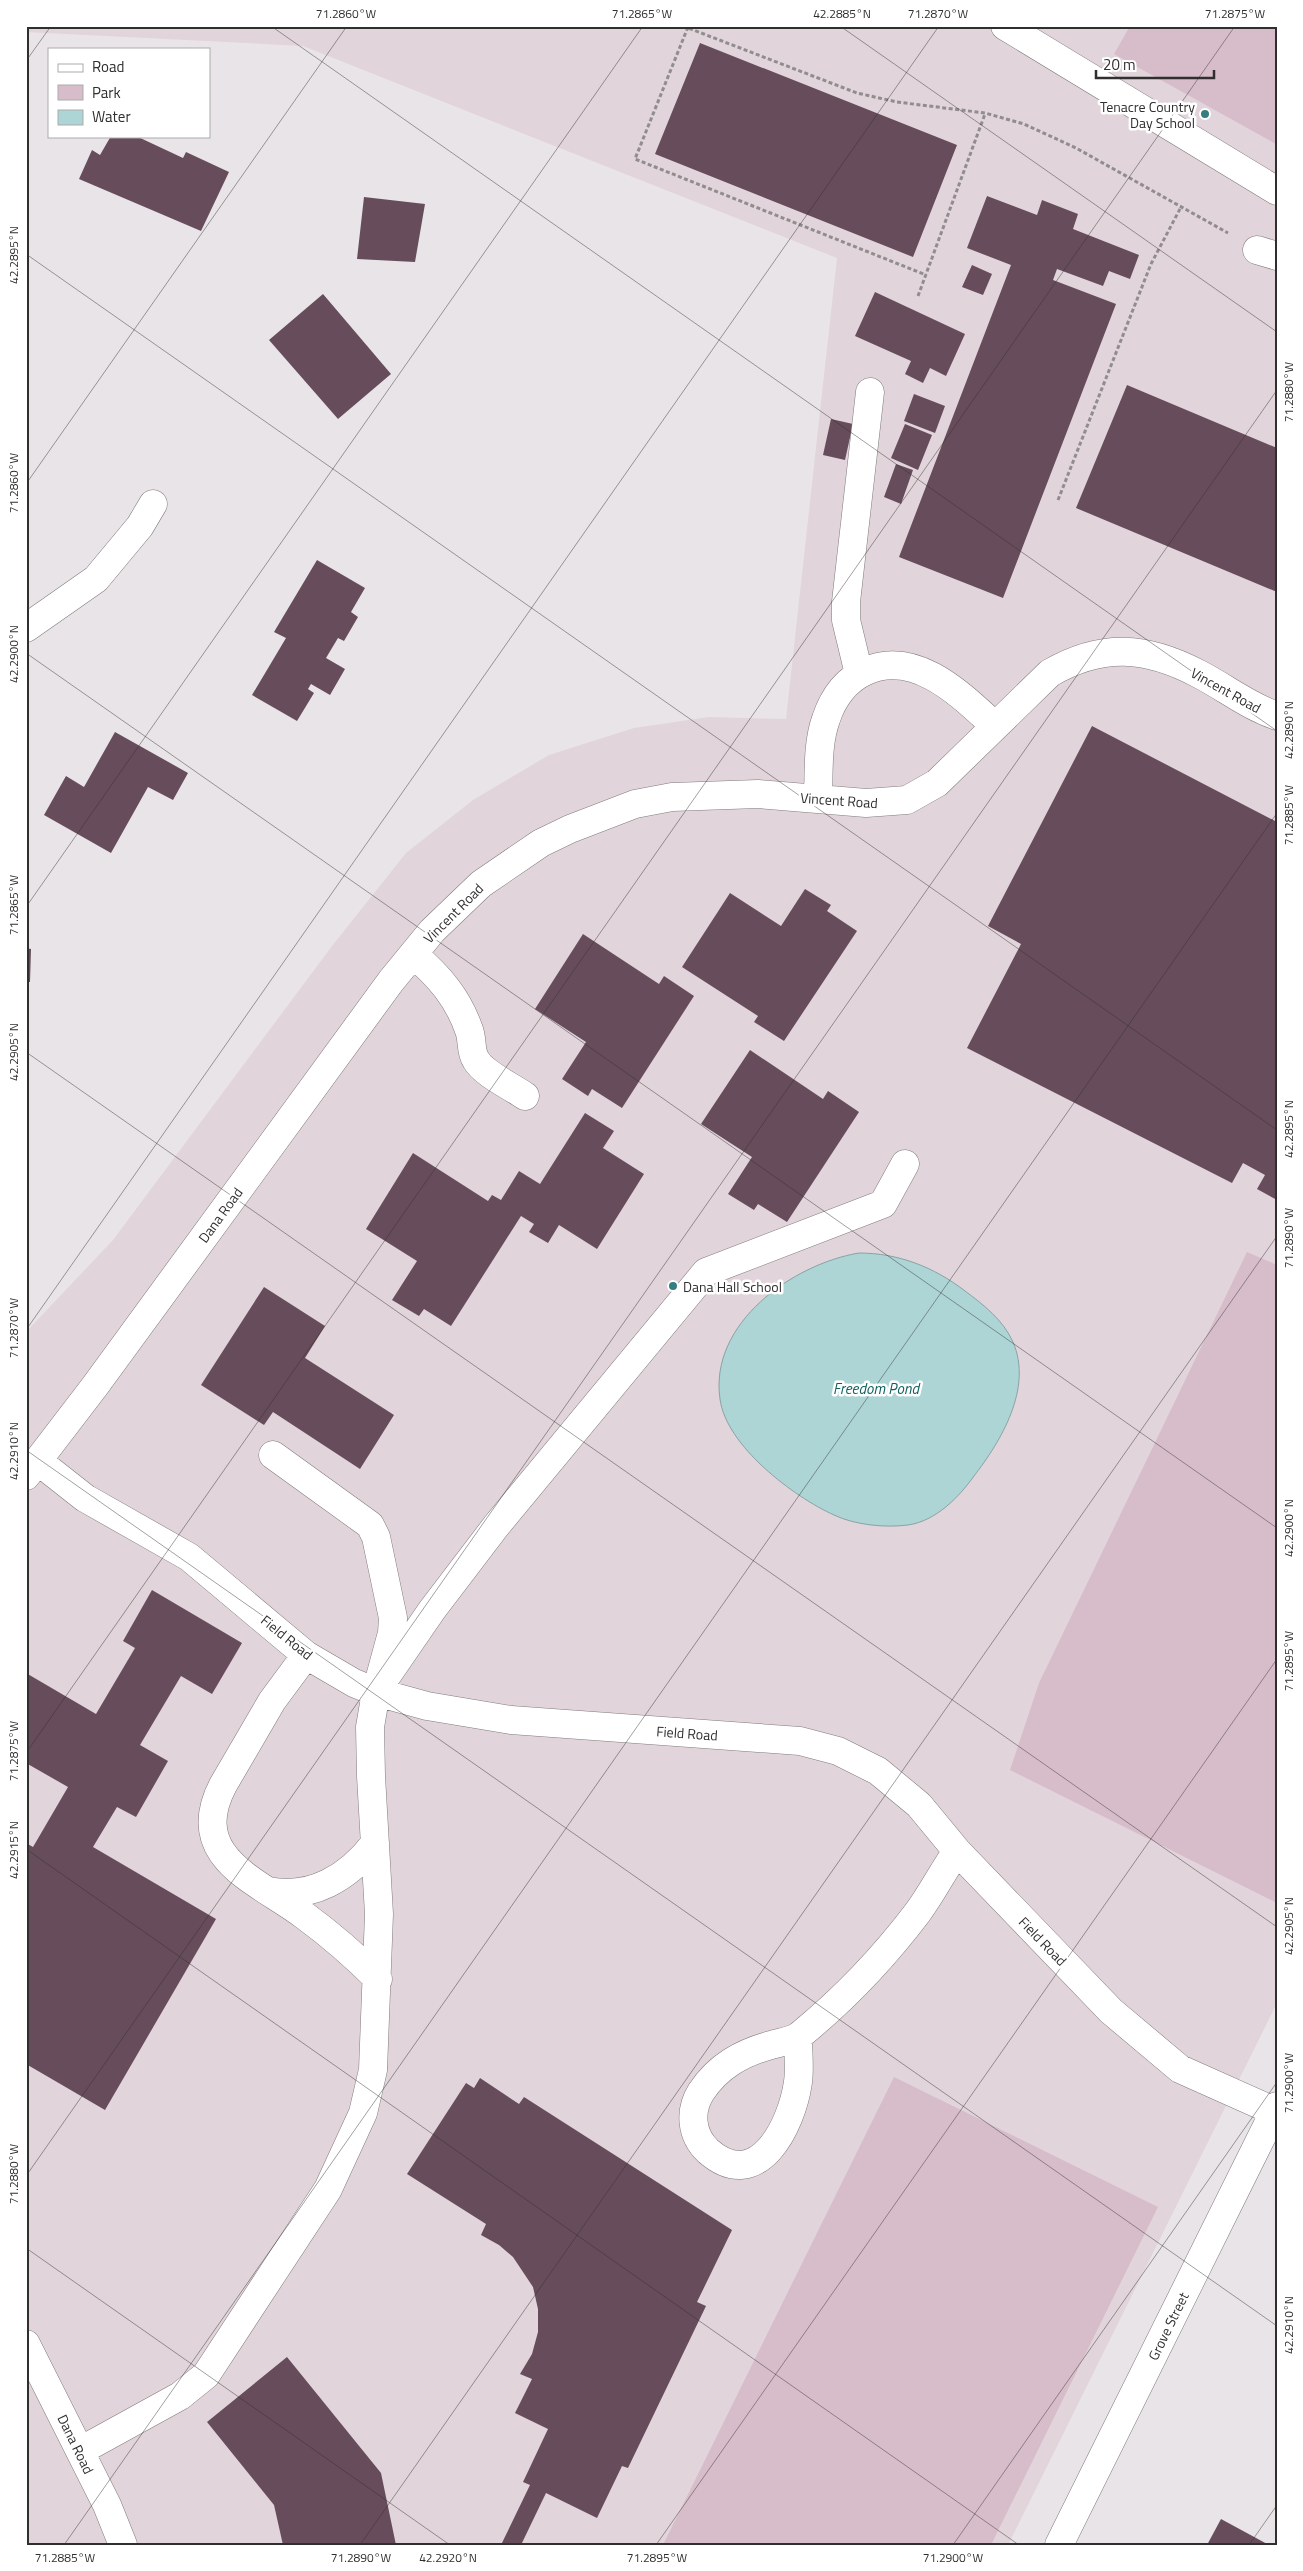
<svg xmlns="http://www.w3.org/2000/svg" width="1303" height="2571" font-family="'Titillium Web',sans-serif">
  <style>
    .built { fill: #e1d4da }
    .green { fill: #d7bdca }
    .water { fill: #aed5d5; stroke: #88a3a3 }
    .building { fill: #674d5b }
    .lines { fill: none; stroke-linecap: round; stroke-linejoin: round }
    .minor-casing { stroke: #807b7d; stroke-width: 29 }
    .path { stroke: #918d8f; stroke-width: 3; stroke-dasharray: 4 2.5; stroke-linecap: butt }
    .minor { stroke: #fff; stroke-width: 28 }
    .ticks { fill: none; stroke: #302e2f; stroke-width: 1; stroke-opacity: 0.45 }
    .poi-dot { fill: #357d7e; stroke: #fff; stroke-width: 2 }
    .labels { text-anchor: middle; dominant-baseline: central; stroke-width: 5; stroke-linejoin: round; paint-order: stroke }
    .poi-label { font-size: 14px; fill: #302e2f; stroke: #fff; text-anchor: end }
    .street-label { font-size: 14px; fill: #302e2f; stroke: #fff }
    .water-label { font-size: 15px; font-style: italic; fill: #116061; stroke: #fff }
    .neatline { fill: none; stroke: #302e2f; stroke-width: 2 }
    .ticks-label { font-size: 12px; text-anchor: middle; fill: #302e2f }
  </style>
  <rect width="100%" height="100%" fill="#e9e4e7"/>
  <path class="built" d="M26,26h1251v1977l-269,542h-982v-1213l87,-92 219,-294 74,-93 67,-53 76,-45 85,-27 75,-11 77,2 51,-461 -534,-212 -277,-14z"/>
  <path class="green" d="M1130,26h147l-1,118 -162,-90z
    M1247,1252l30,13v638l-267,-133 29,-87z
    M894,2077l264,130 -167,338h-328z"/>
  <path class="water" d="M859,1253c39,0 75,14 106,38 19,14 38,29 48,51 20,46 -12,99 -39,134 -15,21 -38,45 -66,49 -23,3 -53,0 -74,-10 -40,-18 -108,-69 -114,-116 -11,-76 73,-135 139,-146z"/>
  <path class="building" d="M700,43l257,102 -44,112 -258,-103z
    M111,136h25l47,22 3,-6 43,20 -28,59 -122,-52 13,-29 8,5z
    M987,196l50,19 5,-15 36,14 -5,15 66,26 -9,24 -21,-8 -6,15 -46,-17 -4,11 63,24 -113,294 -104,-41 112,-292 -44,-17z
    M364,197l61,7 -10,58 -58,-3z
    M972,265l20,9 -9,21 -21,-8z
    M875,292l90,42 -19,42 -16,-8 -7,15 -18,-9 6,-13 -56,-25z
    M323,294l68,80 -53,45 -69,-79z
    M1127,385l150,63v144l-201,-84z
    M914,394l31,12 -10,27 -31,-12z
    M831,419l22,5 -8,36 -22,-5z
    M905,424l27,11 -14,35 -27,-12z
    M896,464l17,6 -12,34 -17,-7z
    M317,560l48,28 -14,24 7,5 -14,24 -6,-3 -12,20 19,11 -15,26 -19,-11 -3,5 6,4 -17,28 -45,-26 34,-57 -12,-6z
    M1092,726l185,96v378l-20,-11 8,-14 -22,-12 -11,20 -265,-135 54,-104 -33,-18z
    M115,732l73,41 -15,27 -25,-13 -37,66 -67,-38 22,-39 18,11z
    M805,889l26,16 -4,6 30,20 -73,110 -30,-19 4,-6 -76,-49 48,-74 51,33z
    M583,934l76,50 5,-8 30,20 -72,112 -30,-19 -4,7 -26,-17 24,-37 -51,-33z
    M26,948l5,1 -1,33h-4z
    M750,1050l73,49 5,-8 31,21 -72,110 -29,-18 -4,6 -26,-16 24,-37 -51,-33z
    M585,1113l29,18 -11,17 41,26 -47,75 -38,-24 -11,18 -19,-11 5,-8 -13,-8 -70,110 -27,-17 -5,7 -27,-16 25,-39 -51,-32 47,-76 75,48 4,-6 9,5 18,-29 21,13z
    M264,1287l61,39 -20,32 89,57 -34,54 -87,-57 -9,13 -63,-40z
    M152,1590l90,53 -30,51 -31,-18 -41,69 28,16 -32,56 -19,-10 -24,40 123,72 -111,191 -79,-46v-221l7,4 35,-60 -42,-24v-90l70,41 39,-66 -12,-7z
    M480,2078l39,26 5,-7 208,133 -35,72 9,4 -78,162 -6,-2 -25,52 -51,-25 -25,52h-20l29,-60 -7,-3 25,-53 -33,-16 17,-34 -12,-5 12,-20 6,-22v-23l-5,-22 -20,-30 -14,-12 -18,-10 5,-11 -79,-50 59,-91 8,5z
    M287,2357l94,116 15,72h-113l-9,-40 -67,-83z
    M1221,2519l48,26h-62z"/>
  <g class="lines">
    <defs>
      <path id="minor" d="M1005,26l272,165
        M1257,250l20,6
        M26,628l70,-49 44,-53 13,-22
        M859,674l-13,-54v-18l24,-210
        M818,799c1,-26 -1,-55 8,-80 7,-21 20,-39 40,-48 50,-22 95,24 129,55
        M413,954c26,22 45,44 56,76 4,10 1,21 7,30 7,13 36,27 49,36
        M38,1461l47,37 104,59 117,98 48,28 22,9 51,14 84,14 289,21 38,10 40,20 41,34 38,46 154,160 69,58 94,42
        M26,1476l69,-90 296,-405 41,-50 49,-47 60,-41 29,-14 65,-25 37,-7 86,-3 108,9 41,-3 30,-17 113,-110c52,-30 96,-27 149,1 27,14 49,32 78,42
        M306,1655l-34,46 -49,84c-38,73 36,96 82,131 26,19 50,40 73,63
        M388,1674l44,-64 64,-84 210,-254 177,-68 22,-40
        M268,1891c44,9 81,-14 107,-48
        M798,2037c0,15 2,31 0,45 -6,43 -40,113 -90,69 -17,-16 -19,-40 -7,-59 17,-26 41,-39 70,-47 9,-3 22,-4 29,-10 44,-36 84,-78 118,-123 14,-19 25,-41 39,-61
        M26,2344l81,161 16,40
        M80,2451l100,-55 26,-21 122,-186 35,-76 10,-43 6,-156 -8,-138 -1,-49 6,-35 16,-59 1,-15 -17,-81 -6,-12 -97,-70
        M1059,2545l218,-439"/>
    </defs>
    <use href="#minor" class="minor-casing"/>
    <path class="path" d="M625,26h29
      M683,26l174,67 40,9 88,11 39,11 52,24 152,85
      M688,27l-53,132 291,116
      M918,296l67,-182
      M1058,500l93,-236 30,-57"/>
    <use href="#minor" class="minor"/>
  </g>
  <path class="ticks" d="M271,26l1006,705M840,26l437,306M26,61l25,-35M26,254l1251,876M26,484l321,-458M26,653l1251,875M26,907l617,-881M26,1052l1251,875M26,1330l913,-1304M26,1450l1251,876M26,1753l1209,-1727M26,1849l993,696M26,2176l1251,-1786M26,2248l424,297M64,2545l1213,-1732M360,2545l917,-1309M656,2545l621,-886M953,2545l324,-463M1249,2545l28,-40"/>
  <g class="poi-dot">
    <circle cx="1205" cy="114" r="5"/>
    <circle cx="673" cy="1286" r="5"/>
  </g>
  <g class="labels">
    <g class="poi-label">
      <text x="1195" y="106">Tenacre Country<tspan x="1195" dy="16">Day School</tspan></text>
      <text x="683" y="1286" text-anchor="start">Dana Hall School</text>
    </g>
    <g class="street-label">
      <text transform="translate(1226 690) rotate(29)">Vincent Road</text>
      <text transform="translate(839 800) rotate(4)">Vincent Road</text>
      <text transform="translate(453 913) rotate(-45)">Vincent Road</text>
      <text transform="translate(220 1215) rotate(-54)">Dana Road</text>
      <text transform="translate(287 1637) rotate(39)">Field Road</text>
      <text transform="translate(687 1733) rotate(4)">Field Road</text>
      <text transform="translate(1043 1941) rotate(46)">Field Road</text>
      <text transform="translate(1168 2326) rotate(-64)">Grove Street</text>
      <text transform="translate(76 2444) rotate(64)">Dana Road</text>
    </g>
    <g class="water-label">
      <text x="876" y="1388">Freedom Pond</text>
    </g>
  </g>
  <rect width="1303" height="2571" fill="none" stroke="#ffffff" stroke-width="55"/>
  <rect x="48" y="48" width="162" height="90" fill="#ffffff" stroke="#acabac"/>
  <rect x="58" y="64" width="25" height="8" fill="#ffffff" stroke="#acabac"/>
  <text x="92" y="72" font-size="15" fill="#302e2f">Road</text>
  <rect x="58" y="85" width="25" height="15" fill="#d7bdca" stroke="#acabac"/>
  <text x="92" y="98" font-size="15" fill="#302e2f">Park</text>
  <rect x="58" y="110" width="25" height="15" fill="#aed5d5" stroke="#acabac"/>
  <text x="92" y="122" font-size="15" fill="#302e2f">Water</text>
  <path d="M1096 70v8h118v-8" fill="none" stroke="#302e2f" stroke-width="2.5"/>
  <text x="1103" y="70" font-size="15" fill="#302e2f" stroke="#ffffff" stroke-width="4" paint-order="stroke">20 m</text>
  <rect x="28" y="28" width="1248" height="2516" class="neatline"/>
  <g class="ticks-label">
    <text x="346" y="18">71.2860°W</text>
    <text x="642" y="18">71.2865°W</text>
    <text x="842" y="18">42.2885°N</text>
    <text x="938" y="18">71.2870°W</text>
    <text x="1235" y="18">71.2875°W</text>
    <text transform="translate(14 255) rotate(-90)" y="4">42.2895°N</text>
    <text transform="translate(1289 392) rotate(-90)" y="4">71.2880°W</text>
    <text transform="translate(14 483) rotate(-90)" y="4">71.2860°W</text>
    <text transform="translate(14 654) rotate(-90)" y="4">42.2900°N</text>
    <text transform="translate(1289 730) rotate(-90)" y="4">42.2890°N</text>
    <text transform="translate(1289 815) rotate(-90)" y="4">71.2885°W</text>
    <text transform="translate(14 905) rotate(-90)" y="4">71.2865°W</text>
    <text transform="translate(14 1052) rotate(-90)" y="4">42.2905°N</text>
    <text transform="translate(1289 1129) rotate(-90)" y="4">42.2895°N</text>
    <text transform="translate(1289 1238) rotate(-90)" y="4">71.2890°W</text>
    <text transform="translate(14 1328) rotate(-90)" y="4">71.2870°W</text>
    <text transform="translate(14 1451) rotate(-90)" y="4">42.2910°N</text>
    <text transform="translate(1289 1528) rotate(-90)" y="4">42.2900°N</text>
    <text transform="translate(1289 1661) rotate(-90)" y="4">71.2895°W</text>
    <text transform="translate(14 1751) rotate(-90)" y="4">71.2875°W</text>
    <text transform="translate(14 1850) rotate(-90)" y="4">42.2915°N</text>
    <text transform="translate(1289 1926) rotate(-90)" y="4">42.2905°N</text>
    <text transform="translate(1289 2083) rotate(-90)" y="4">71.2900°W</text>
    <text transform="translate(14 2174) rotate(-90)" y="4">71.2880°W</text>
    <text transform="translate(1289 2325) rotate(-90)" y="4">42.2910°N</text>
    <text x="65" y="2562">71.2885°W</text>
    <text x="361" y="2562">71.2890°W</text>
    <text x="448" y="2562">42.2920°N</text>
    <text x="657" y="2562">71.2895°W</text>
    <text x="953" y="2562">71.2900°W</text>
  </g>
</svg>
